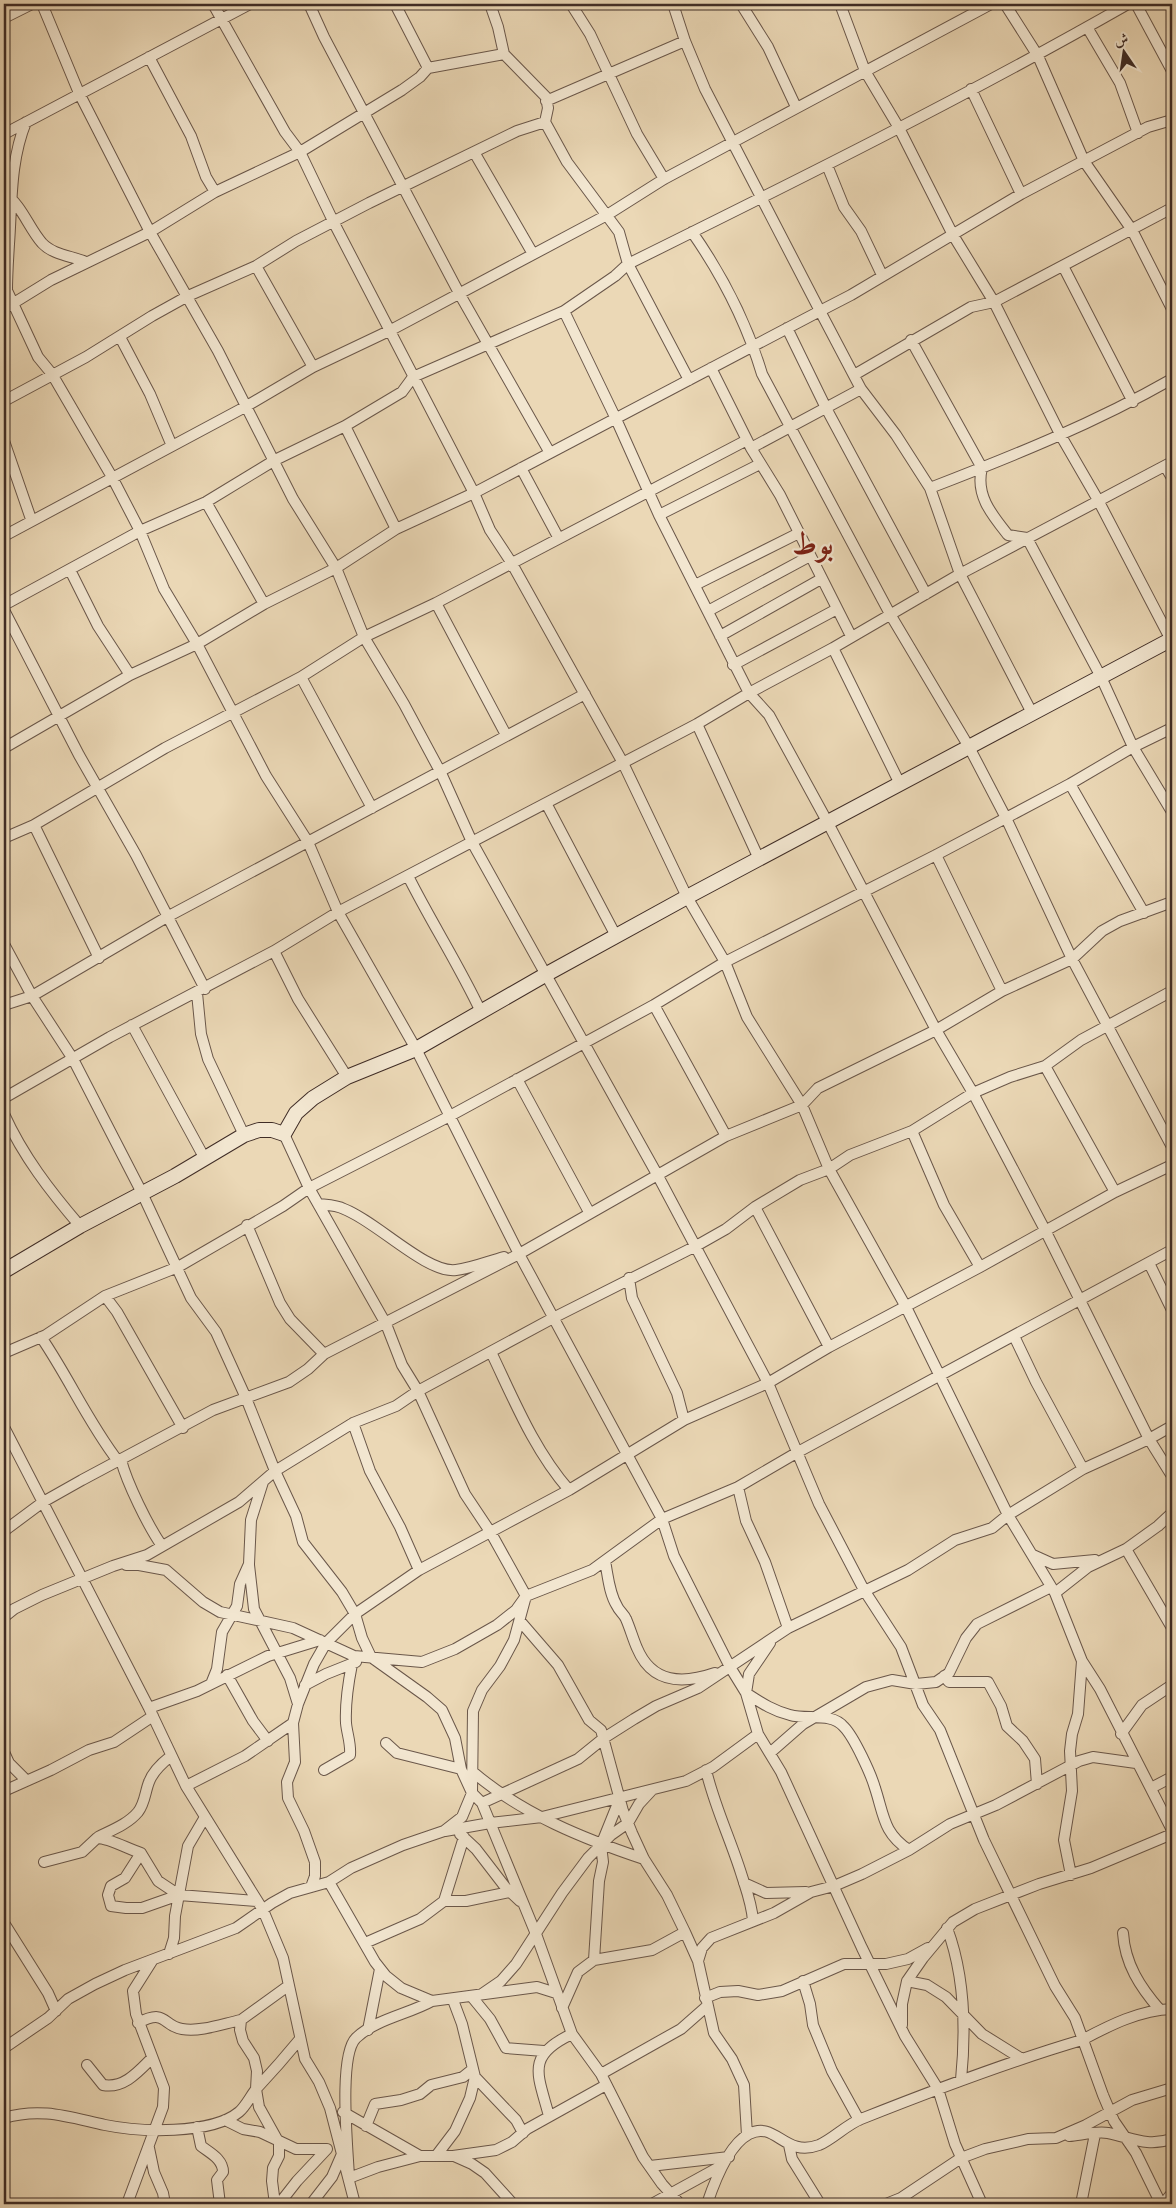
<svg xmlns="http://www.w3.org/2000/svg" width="1176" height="2208" font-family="'Sorts Mill Goudy',Amiri,serif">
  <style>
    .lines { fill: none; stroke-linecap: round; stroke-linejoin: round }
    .street-casing { stroke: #6a574a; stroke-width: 12 }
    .secondary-casing { stroke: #3f2c26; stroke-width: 16 }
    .street { stroke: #f2e6d0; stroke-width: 10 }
    .secondary { stroke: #f2e6d0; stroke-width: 14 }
    .labels { text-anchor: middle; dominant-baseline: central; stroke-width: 4.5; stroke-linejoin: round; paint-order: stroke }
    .town-label { font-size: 31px; font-weight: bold; fill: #7a1f14; stroke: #f2e6d0 }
  </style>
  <rect width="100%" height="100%" fill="#ebd8b6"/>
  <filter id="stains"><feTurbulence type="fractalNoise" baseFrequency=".004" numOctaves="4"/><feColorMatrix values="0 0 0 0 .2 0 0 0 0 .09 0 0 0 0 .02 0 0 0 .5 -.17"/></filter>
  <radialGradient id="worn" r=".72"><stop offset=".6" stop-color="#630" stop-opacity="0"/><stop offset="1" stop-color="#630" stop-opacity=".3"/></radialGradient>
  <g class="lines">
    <defs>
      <path id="street" d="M42,4l37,89 71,139 68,119 75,148 43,69 28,69 40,67 37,69 31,69 186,334 110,207 51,121 45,86 37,57 22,58 17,25 44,110 71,146 20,32 28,77 11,26 22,32 25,51
        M309,4l15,33 135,256 91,160
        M395,4l33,64
        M490,4l8,23 6,27 42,43 2,11 -3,14 22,40 52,70 9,32 61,116
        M571,4l19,30 47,100 27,45
        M673,4l12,37 20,48 115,222 31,-16 170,-101 127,-67 24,-7
        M741,4l27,43 28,60
        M840,4l25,67 34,57 54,107 41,67 67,134 37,64 74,142
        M1005,4l33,52 46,105 48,69 40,79
        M1136,4l36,67
        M4,18l28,-14
        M1087,27l33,56 18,50
        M149,57l42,79 15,41 9,15
        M971,89l50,105
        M546,101l139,-60
        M4,134l246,-130
        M474,152l59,102
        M827,165l17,42 17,24 21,44
        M4,193c18,12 24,34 38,50 11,12 30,13 44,19
        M692,232c30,43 55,92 70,142l128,240 79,133 37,71 66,141 100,188
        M256,266l57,101
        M1063,266l70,136
        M4,284l34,73 14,17 60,103 28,54 24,58 33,55 69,132 42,66 30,70 78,137 103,205 143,265 12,37 56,111 16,26 12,41 23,38 81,176 43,88 33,53 17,55 27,60
        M7,291c0,-16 1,-31 2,-47 3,-41 1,-83 17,-122
        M4,309l47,-29 99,-48 65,-40 85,-40 102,-62 18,-13 8,-9 76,-14
        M787,328l39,80 100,186
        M120,337l30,57 22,52
        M911,340l71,128c-7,27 10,47 26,67l19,3 74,139 32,70 39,65
        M711,368l40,80 29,47 71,141
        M854,375l117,-68 23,-5 178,-94
        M4,401l82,-44 66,-41 36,-20 68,-30 40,-25 73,-38 148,-72 28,-9
        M345,426l51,103
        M4,441l27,78
        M751,448l110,-59
        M1172,462l-212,112 -30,-86 -34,-53 -35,-46 -41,-78 -346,182 16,37 21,32 112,201 64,134 38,65 22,55 55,88 27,64 77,138 102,208 47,78 27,68 18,28 72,141
        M1165,466l7,12
        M521,468l37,69
        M930,488c83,-32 165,-65 242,-109
        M206,502l58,102
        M659,515l101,-51
        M4,536l241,-129 68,-40 78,-37 216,-115 57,-36 327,-175
        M70,570l28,56 32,49
        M695,585l104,-52
        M436,603l70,132
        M4,605l136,-74 66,-29 69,-42 70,-34 57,-34 11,-15 151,-66 51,-35 13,-12c168,-83 337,-167 500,-260
        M4,610l75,145 57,100 69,134
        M708,611l102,-55
        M720,636l101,-57
        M833,648l67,136
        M733,665l104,-56
        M301,677l71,131
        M1032,713l-72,-139 -127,74 -84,45 20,22 59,108 108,207 37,63 72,137 104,209 23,37
        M697,724l62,135
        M4,748l126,-73 67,-31 67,-40 72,-36 60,-39 78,-36 -140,-270 -34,-71 -15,-20 -72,-128
        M1070,784l74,129
        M546,803l70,133
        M34,825l65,133
        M4,838l30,-13 131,-77 136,-71 63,-40 72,-34 311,-163
        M936,855l66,136
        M408,876c23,46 51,89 73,136
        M4,944l28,52 41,63 69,134 49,105 25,34 30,66 29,73 21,45 7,26 39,50 13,22 7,24 9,19 56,40 15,13 13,28 6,31 11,24 10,10 54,131 36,100 29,40 42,83 19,27 18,20
        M274,951l24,48 49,78
        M197,993l4,41 7,25 36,76
        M4,1005l28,-9 135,-79 418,-223
        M654,1005l72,131
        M132,1025l73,134
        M1045,1066l70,126
        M517,1079l72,133
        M4,1098l106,-61 164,-86 64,-39 359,-188 52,-31 -90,-178 -43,-96 -52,-108
        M4,1114c19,42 46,77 76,112
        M912,1131l32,74 36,62
        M318,1204c8,1 18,1 26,5 32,12 83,65 112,61 16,-2 33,-9 48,-13
        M755,1207l74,140
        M247,1225l33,78 10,16 34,35
        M1149,1263l23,47
        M629,1278l3,20 45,95 7,27
        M105,1296l12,16 66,116
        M1014,1336l22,46 47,87
        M41,1337c28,41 47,85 77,124
        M491,1352c23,48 43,98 78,138
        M4,1353l42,-18 59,-39 73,-29 105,-61 26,-18 139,-71 206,-112 71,-43 211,-107 134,-71 63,-37 39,-19
        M353,1423l17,48 30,56 19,43
        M4,1427l145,281 37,78 77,124 20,48 22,101 14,23 11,26 25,96
        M121,1460c6,23 27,66 41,86
        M738,1487l8,34 19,41 23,66
        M4,1531l39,-29 39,-22 131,-70 76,-28 19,-13 16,-15 195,-100 207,-118 76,-31 16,-17 118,-58 66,-39 70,-32 30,-28 18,-10 52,-19
        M1126,1549l46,79
        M1033,1555l20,9 42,-4
        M605,1561c3,15 4,32 12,45 2,5 7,8 9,13 4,9 7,20 11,29 15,36 46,36 78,25
        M126,1565h13l27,5 37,32 17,10 73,16 61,28 68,6 33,-13 42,-24 19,-15 10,-14 66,-26 70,-51 76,-32 60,-35 374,-202
        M249,1565l5,44 36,69 8,26
        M1055,1593l33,-26 38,-18 32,-23 14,-13
        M4,1617l10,-8 28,-14 71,-29 34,-11 92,-53 36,-31 78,-48 43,-17 22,-15 137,-74 141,-71 30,-17 29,-22 45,-27 29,-11 21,-14 62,-24 61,-38 37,-16 35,-11 36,-26 91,-49
        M520,1621l38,44 31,55 12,10 22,81 9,22 12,26 23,36 18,37 13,29 16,72 18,26 12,26 3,50
        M770,1643l-21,31 -3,19c14,9 27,18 44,22 17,5 42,-3 54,12 10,10 27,47 31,61 9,27 8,45 34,62
        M227,1675l26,46 15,20
        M944,1676l5,6h39l13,24 6,20 16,15 12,18 2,25
        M211,1684l6,-15 5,-37 15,-26 3,-22 9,-20 2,-44 12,-38
        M305,1685l21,-11 30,-12
        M149,1708l48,-17 71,-35 52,-16
        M1121,1734l21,-29 30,-20
        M386,1743l11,10 64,16
        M4,1752l5,11 17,17
        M771,1752l32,-28 63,-37 26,-7 24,4 20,-2 13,-9 17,-35 11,-14 74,-37
        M324,1770l26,-15c1,-12 -3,-21 -4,-32 -1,-20 2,-39 6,-59
        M706,1770c8,35 24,68 35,103 5,16 11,31 12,48
        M473,1772c49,42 111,67 171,87
        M186,1786l59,-30 48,-33
        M1151,1788l21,-11
        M4,1791l47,-21 38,-20 25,-8 39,-26
        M482,1803l96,-44 26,-21 30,-19 22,-13 42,-18 90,-60 120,-58 47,-30 37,-12 16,-13 75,-46 66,-30 23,-13
        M445,1831l45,-8 52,-6 144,-36 27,-14 45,-33
        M460,1834l16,15 30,39 14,13
        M98,1837c14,-7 30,-13 40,-25 7,-9 7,-20 11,-30 4,-11 13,-19 22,-26
        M141,1853l-16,25 -14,8 -3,9 3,11 15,2h16l37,-13 78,6
        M44,1862l38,-10 15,-14c12,0 31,11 44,15l17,28 21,14
        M1071,1875l-7,-35 8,-49 -2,-40 2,-17 6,-20 4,-53
        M329,1882l46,80 11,14 15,12 31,13 105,-14 19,6
        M744,1883l22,10 40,-1
        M311,1887l4,-11v-14l-11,-31 -16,-33 -1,-16 8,-20 -2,-39 5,-19 16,-40 12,-21 29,-29 64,-44 150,-80 115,-70 84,-37 61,-36 151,-80 135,-75 57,-27
        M444,1901h22l44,-9
        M4,1923l44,70 8,18
        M947,1928c18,48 19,102 14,152
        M1123,1933c2,31 17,54 37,77
        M365,1943l55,-24 24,-18 20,-64
        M169,1954l5,-16 1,-22 13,-70 17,-29
        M594,1960l5,-79 4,-19 -2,-17 19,-47
        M698,1961l4,-13 9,-10 63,-25 37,-21 23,-6 28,-12 47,-24 41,-26 46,-19 83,-44 14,-4 43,6
        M803,1981l7,23 3,21 19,46 27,49
        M907,1981l20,4 19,12 36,37 40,25
        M482,1994l19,-13 15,-17 46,-71 26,-35 23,-23 17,-12 11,-19 13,-14
        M472,1997l18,22 16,29 38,3
        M705,1998l15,-6 18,-1 20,4 24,-4 62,-27h42l22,-5 20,-11
        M432,2001c-23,13 -56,18 -76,37 -18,18 -8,112 -7,140l29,-11 42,-11h33l43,-6 16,-8 15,-13 79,-44
        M562,2008l16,-36 16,-12 58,-10 33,-18
        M138,2023c29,-15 24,3 44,6 19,3 40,-5 59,-9
        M902,2025v-21l5,-23 16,-23 30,-36 22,-13 64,-25 52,-16 81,-34
        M368,2030l12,-61
        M4,2048l44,-30 20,-19 27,-15 30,-14 111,-42 36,-25 18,-10 39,-11 22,-14 52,-23 41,-14 18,-14 10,-24 1,-82 9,-21 18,-24 14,-26 12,-44 -35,-63 -26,-39 -47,-103 -16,-26 -16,-41 -77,-136 -25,-54
        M87,2065l16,20c21,4 36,-14 49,-27
        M601,2074l80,-45 25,-22
        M475,2077l41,43 7,13
        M343,2112l77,44
        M549,2116c-11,-42 -24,-60 23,-82
        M4,2118c37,-11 64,-1 101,7 34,7 106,10 134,-13 7,-6 12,-17 18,-24 15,-16 29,-32 43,-49
        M225,2120l18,9 17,3 36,17h31
        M366,2126l9,-22 26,-4 19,-6 11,-9 32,-8 10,-8
        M197,2127l4,19c9,7 22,13 22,26l-6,8 3,24
        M1069,2136c12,-1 27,-5 39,-3 25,5 38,14 64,6
        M789,2145l3,14 28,45
        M149,2148l5,24 9,21 2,11
        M436,2156l19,-25 15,-33 5,-21 -13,-53 -9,-24
        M454,2156l18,8 13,9 28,31
        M650,2166l79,-9
        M127,2204l36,-97 1,-19 -28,-74 -3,-23 19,-30
        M275,2204l-3,-23 1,-13 6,-12v-13l-20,-36 -3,-18 1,-18 -3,-13 -11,-17 -3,-11 1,-10 47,-34
        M279,2204l18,-23 30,-32
        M311,2204l21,-27 10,-23
        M652,2204l71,-39
        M707,2204c7,-21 21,-59 42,-70 27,-14 35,24 70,11 14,-6 27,-20 42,-26 73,-29 146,-57 221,-79 28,-15 58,-30 90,-31
        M886,2204l15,-6 60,-40 24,-9 43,-10 28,-1 30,-13 46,-25 40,-12
        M1081,2204l14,-70
        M1163,2204l9,-11"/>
      <path id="secondary" d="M4,1271l76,-45 95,-50 69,-41 15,-5h13l12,4 12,-21 17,-15 34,-21 69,-28 129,-74 142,-78 485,-258"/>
    </defs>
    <use href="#street" class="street-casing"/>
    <use href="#secondary" class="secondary-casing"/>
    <use href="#street" class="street"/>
    <use href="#secondary" class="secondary"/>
  </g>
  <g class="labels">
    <g class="town-label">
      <text x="813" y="546">بوط</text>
    </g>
  </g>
  <rect width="1176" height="2208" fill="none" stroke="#ebd8b6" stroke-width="20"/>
  <rect x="5" y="5" width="1166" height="2198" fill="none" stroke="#3f2c26" stroke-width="2.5"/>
  <rect x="10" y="10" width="1156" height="2188" fill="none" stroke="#3f2c26"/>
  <g transform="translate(1124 52) rotate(347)" stroke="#f2e6d0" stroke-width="4" paint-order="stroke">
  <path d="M0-4L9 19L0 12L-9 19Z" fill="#3f2c26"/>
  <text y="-8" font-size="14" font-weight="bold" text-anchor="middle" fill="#3f2c26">ش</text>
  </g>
  <rect width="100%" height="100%" filter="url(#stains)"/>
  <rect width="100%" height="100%" fill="url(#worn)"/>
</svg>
